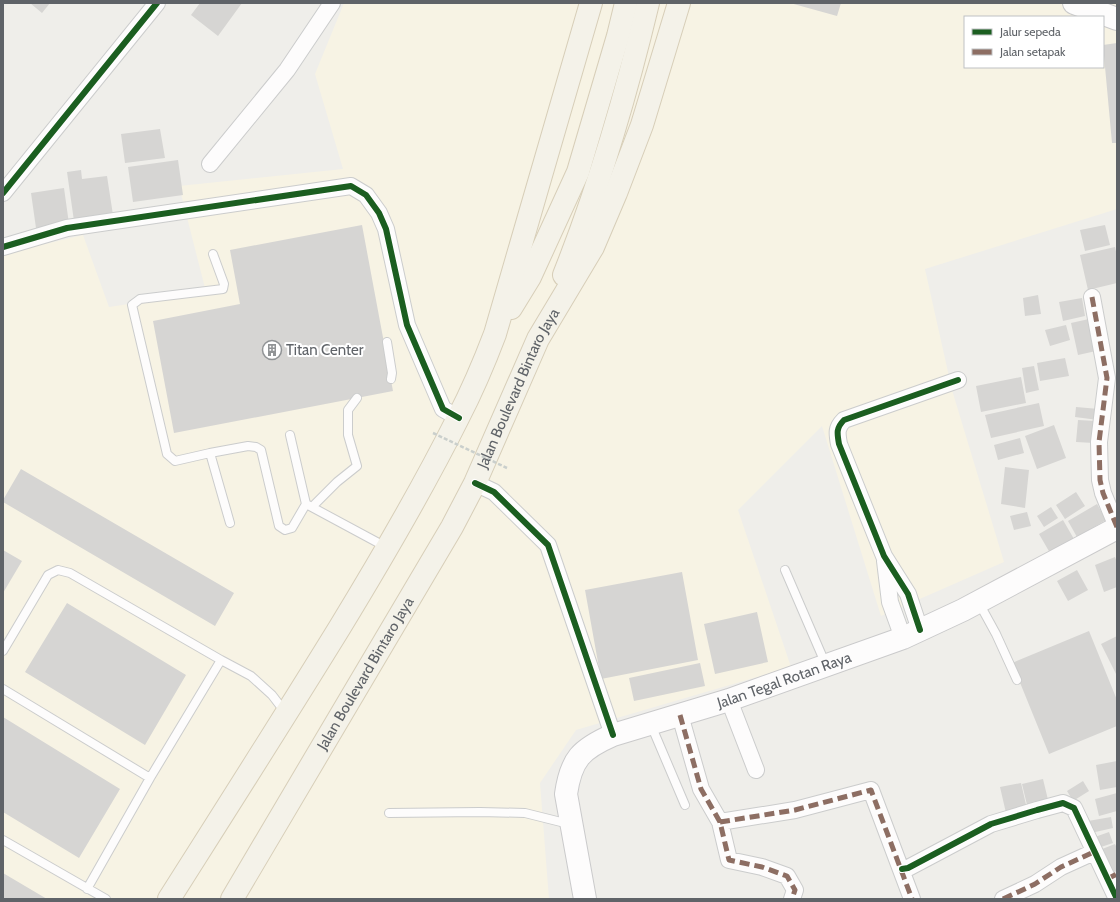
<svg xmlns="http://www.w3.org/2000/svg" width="1120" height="902" font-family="Cabin,sans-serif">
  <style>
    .commercial { fill: #f7f3e4; fill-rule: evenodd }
    .building { fill: #d6d5d3 }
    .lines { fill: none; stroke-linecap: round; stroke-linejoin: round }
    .lane-casing { stroke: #cbcccc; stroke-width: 10 }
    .street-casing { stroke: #cbcccc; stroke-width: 18 }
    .secondary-casing { stroke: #cacacb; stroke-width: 24 }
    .primary-casing { stroke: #d7ceb8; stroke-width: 24 }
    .lane { stroke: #fdfcfc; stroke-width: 8 }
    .street { stroke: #fdfcfc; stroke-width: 16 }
    .secondary { stroke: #fdfcfc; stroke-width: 22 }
    .primary { stroke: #f4f2e9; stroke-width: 22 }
    .path-bridge { stroke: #cacfcc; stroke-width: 2.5; stroke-dasharray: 4 2; stroke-linecap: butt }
    .quiet { stroke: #8d6e63; stroke-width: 5; stroke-dasharray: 10 5; stroke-linecap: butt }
    .cycleway-casing { stroke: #fff; stroke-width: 8 }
    .cycleway { stroke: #1b5e20; stroke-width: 6 }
    .labels { text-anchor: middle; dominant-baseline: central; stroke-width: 4; stroke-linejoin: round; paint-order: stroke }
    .poi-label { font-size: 15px; fill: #5f6368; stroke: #fff; text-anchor: start }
    .street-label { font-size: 15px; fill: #5f6368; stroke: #fff }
  </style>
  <rect width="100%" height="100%" fill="#efeeea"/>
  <path class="commercial" d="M344,3h773v206l-192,60 27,121 52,172 -123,54 -59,-190 -84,84 53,157 -215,63 -36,53 9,116h-546v-645l80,-19 26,72 97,-15 -27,-106 164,-17 -28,-95zM965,17h138v50h-138z"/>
  <path class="building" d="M30,3h20l-8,10z
    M200,3h42l-24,33 -27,-21z
    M790,3h51l-4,13z
    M1117,43v100h-5l-9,-98z
    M160,129l5,29 -40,5 -4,-29z
    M178,160l5,35 -50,7 -5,-35z
    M81,170l1,9 25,-3 6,39 -39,6 -7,-49z
    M64,188l5,36 -33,4 -5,-35z
    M362,225l31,166 -219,42 -21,-112 87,-17 -10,-54z
    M1105,225l5,20 -25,6 -5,-21z
    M1115,247l2,9v27l-29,7 -8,-35z
    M1038,295l3,19 -16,2 -2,-18z
    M1082,298l3,18 -22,5 -4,-19z
    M1089,319l7,32 -18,4 -7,-32z
    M1066,325l4,15 -20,6 -5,-16z
    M1065,358l4,18 -29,5 -3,-18z
    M1034,366l5,24 -13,3 -4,-25z
    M1021,377l5,26 -45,9 -5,-26z
    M1039,403l5,23 -53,12 -6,-23z
    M1076,407l23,2 -1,11 -23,-3z
    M1078,420l18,1 -2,22 -18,-1z
    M1054,425l12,33 -29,11 -12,-33z
    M1020,438l4,15 -26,7 -4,-15z
    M1005,467l24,3 -4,38 -24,-4z
    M21,469l213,124 -19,33 -212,-124v-2z
    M1076,492l9,14 -20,13 -9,-14z
    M1097,504l9,16 -29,17 -9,-16z
    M1051,507l7,11 -14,9 -7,-11z
    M1027,512l4,14 -17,4 -4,-14z
    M1063,520l11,19 -24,14 -11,-19z
    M3,550l19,11 -19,32z
    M1115,557l2,5v25l-13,5 -9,-27z
    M1077,570l11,20 -20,11 -11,-20z
    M682,572l16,88 -97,19 -16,-89z
    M67,603l119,72 -41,70 -120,-73z
    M757,612l11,50 -53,12 -11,-50z
    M1089,631l28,69v26l-68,28 -37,-91z
    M1117,636v40l-16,-32z
    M700,663l5,23 -71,15 -5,-23z
    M3,717l117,72 -41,69 -76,-46z
    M1117,761v26l-17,3 -4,-25z
    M1043,779l6,25 -21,5 -6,-25z
    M1083,781l6,10 -16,10 -6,-10z
    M1021,783l6,26 -21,4 -6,-26z
    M1117,793v18l-18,5 -4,-17z
    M1111,817l2,11 -22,5 -3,-12z
    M1109,832l4,11 -18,6 -3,-11z
    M1115,844l2,4v23l-10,4 -10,-24z
    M3,873l44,26h-44z"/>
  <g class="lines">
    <defs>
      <path id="lane" d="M213,254l11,30 -1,5 -83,10 -8,6 35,149 8,7 35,-8 20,70
        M387,342l5,31 -1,6
        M210,453l38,-7 8,1 5,3 18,76 6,4 7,-2 14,-24 -16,-69
        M308,505l78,42
        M312,507l25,-25 20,-16 -9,-31v-25l9,-12
        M785,570l41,95
        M979,603l17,31 21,46
        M3,651l45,-76 10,-5 12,3 151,87 30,16 21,19 13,17
        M3,689l147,89
        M651,725l34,80
        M389,813l91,-1 45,1 44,11
        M3,840l103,59
        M87,889l63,-111 71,-118"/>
      <path id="street" d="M210,164l77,-94 45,-67
        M3,193l154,-190
        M3,247l64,-19 284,-42 15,9 13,18 7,16 21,96 36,84 16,9
        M1092,297l15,81 -8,64 1,38 3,13 14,34
        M475,483l19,9 54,53 65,190
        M885,561l5,41 13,36
        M920,630l-12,-36 -24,-38 -45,-112c-2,-11 -3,-16 5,-24l114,-40
        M729,700l27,70
        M680,715l21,74 19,33 9,38 33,7 25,9 8,14 -3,9
        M720,822l75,-12 76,-20 41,109
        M902,869l6,-1 83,-44 46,-14 26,-7 11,5 43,91
        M1003,899l32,-15 26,-17 33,-15"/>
      <g id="secondary">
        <path d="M1074,3l43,16"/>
        <path id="s1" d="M585,899l-19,-105c5,-35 15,-45 47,-59l116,-35 174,-62 60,-28 154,-82"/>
      </g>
      <g id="primary">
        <path d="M564,275c35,-88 62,-180 84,-272"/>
        <path d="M511,308l19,-31 48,-105 40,-136 8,-33"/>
        <path d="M169,899c57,-90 115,-181 171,-272 42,-69 82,-137 118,-209 14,-27 26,-55 37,-84l96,-331"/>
        <path id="s2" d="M232,899l220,-372 23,-44 63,-144 55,-92 23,-54 26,-68 37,-122"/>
      </g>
    </defs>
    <use href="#lane" class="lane-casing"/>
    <use href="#street" class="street-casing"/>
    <use href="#secondary" class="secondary-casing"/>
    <use href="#primary" class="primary-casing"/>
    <use href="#lane" class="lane"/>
    <use href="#street" class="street"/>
    <use href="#secondary" class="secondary"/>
    <use href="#primary" class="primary"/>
    <path class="path-bridge" d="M433,433l74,35"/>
    <path class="quiet" d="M1092,297l15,81 -8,64 1,38 3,13 14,34
      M680,715l21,74 19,33 9,38 33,7 25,9 8,14 -3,9
      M720,822l75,-12 76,-20 41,109
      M1107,879l10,-5
      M1003,899l32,-15 26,-17 33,-15"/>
    <defs>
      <path id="cycleway" d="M3,193l154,-190
        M3,247l64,-19 284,-42 15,9 13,18 7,16 21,96 36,84 16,9
        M475,483l19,9 54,53 65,190
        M920,630l-12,-36 -24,-38 -45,-112c-2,-11 -3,-16 5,-24l114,-40
        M902,869l6,-1 83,-44 46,-14 26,-7 11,5 43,91"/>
    </defs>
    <use href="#cycleway" class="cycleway-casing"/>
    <use href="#cycleway" class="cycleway"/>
  </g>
  <defs>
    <symbol id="building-ring" viewBox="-11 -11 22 22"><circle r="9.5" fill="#fff" stroke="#919496" stroke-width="1.5"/><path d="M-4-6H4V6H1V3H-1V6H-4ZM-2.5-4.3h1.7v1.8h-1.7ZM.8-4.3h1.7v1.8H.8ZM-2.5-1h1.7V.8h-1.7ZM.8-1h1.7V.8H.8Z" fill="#919496"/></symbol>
  </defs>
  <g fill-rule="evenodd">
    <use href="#building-ring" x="261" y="339" width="22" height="22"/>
  </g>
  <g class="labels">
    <g class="poi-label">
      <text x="286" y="350">Titan Center</text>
    </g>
    <g class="street-label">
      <text stroke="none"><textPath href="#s2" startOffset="586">Jalan Boulevard Bintaro Jaya</textPath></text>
      <text stroke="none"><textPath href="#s2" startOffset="262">Jalan Boulevard Bintaro Jaya</textPath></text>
      <text stroke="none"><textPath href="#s1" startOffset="367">Jalan Tegal Rotan Raya</textPath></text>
    </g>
  </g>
  <rect width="1120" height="902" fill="none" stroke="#5f6368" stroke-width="8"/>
  <rect x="964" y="16" width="140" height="52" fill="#ffffff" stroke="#bfc1c3"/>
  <rect x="972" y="29" width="20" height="6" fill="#1b5e20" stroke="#bfc1c3"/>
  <text x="1000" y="36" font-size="12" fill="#5f6368">Jalur sepeda</text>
  <rect x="972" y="49" width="20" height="6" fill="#8d6e63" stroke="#bfc1c3"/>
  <text x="1000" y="56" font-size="12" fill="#5f6368">Jalan setapak</text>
</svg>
